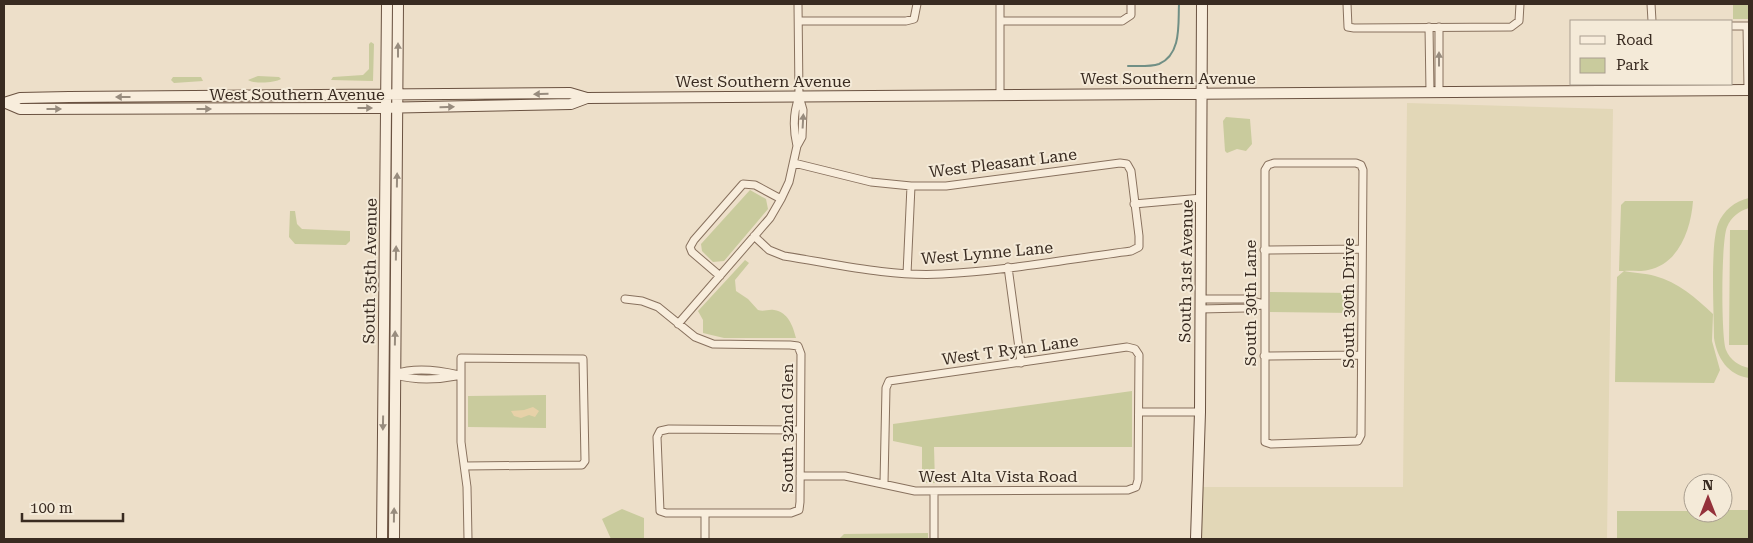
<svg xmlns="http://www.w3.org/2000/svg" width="1753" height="543" font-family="'Roboto Serif',serif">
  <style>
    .farmland { fill: #e2d7b7 }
    .green { fill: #c9cb9d }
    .sand { fill: #e7d1a8 }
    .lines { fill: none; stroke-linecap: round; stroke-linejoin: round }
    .stream { stroke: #708f85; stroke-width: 2 }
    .street-casing { stroke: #88715e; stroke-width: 9 }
    .secondary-casing { stroke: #6a5241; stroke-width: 12 }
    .street { stroke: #f8eddc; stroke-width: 7 }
    .secondary { stroke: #f8eddc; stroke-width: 10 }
    .oneway { fill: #988c7e }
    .labels { text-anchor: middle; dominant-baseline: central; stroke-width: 4; stroke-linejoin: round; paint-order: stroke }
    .street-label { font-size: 16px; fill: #392b21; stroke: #f4ead8 }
  </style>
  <rect width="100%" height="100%" fill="#eddfc9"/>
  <path class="farmland" d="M1407,103l206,6 -6,430h-407l1,-52h202z"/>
  <path class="green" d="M1733,4h16v15h-16z
    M371,42l3,2 -1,37 -42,-1 2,-3 30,-2 6,-6v-25z
    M258,76l21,1 2,2c-6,4 -27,5 -33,1z
    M173,77h28l2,4 -29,2 -3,-3z
    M1226,117l24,2 2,25 -6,7 -9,-2 -10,4 -2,-2 -2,-30z
    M750,190l16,9 2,10 -44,52 -11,1 -11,-11 -1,-7z
    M1749,198v10c-10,3 -18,9 -22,19 -6,13 -6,110 -1,123 4,10 13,16 23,18v10c-21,-3 -32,-20 -35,-40 0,-26 -4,-92 4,-114 5,-13 17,-23 31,-26z
    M1625,201h68c-2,28 -14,63 -45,69 -8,2 -17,0 -24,1 10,2 21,2 31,5 23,6 41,22 58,38l-1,27 8,29 -6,13 -99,-1 2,-105 7,-6h-5l2,-66z
    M290,211h5l2,13 5,5 48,2v10l-4,4 -51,-1 -6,-7z
    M1730,230h19v115h-20z
    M745,260l4,3 -14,17 1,11 12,8 10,11c6,2 10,-1 16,0 14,2 19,16 22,28h-72l-21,-5v-13l-5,-9z
    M1270,292l84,1v20l-84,-1z
    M1132,391v56h-198l1,36h-13v-36l-29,-6v-17z
    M546,395v33l-78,-1v-31z
    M622,509l22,9v21h-33l-9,-20z
    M1723,510h26v29h-132v-28h76v2h30z
    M928,533v6h-89l5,-5z"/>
  <path class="sand" d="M533,407l6,4 -4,6 -6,-2 -8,3 -7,-2 -3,-5 13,-1z"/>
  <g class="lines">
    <path class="stream" d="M1128,66c9,0 22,1 31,-2 23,-10 19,-41 20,-60"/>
    <defs>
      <path id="street" d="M1000,4v90
        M1347,4l1,23 6,1 157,-1 8,-6 1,-17
        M1651,4l1,17
        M799,21h107l8,-2 3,-15
        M1000,21h122l9,-6v-11
        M1732,26h17
        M1747,26l1,64
        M1429,27l1,65
        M1439,27v65
        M797,146c-4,-17 -4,-33 2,-49
        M1274,163h82l5,2 2,5 -2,265 -3,6 -87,3 -6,-2v-272l3,-5z
        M1134,204l68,-6
        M754,236l15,14 15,6c52,8 106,21 158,18 63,-3 127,-15 189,-23l8,-4v-11l-8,-65 -4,-7 -7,-1 -174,23h-35l-40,-4 -77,-19
        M1264,250l98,-1
        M1008,267l13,96
        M907,274l4,-88
        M720,276l-28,-24 -2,-5 4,-7 49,-56 12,1 26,14
        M625,299l17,2 16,6 37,30 18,7 77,1 8,1 3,8 -1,148 -1,8 -8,3h-125l-6,-2 -3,-74 3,-6 9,-2 131,1
        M1200,299h46l18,5
        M1200,309l46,-1 15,-3
        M678,324l92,-106 11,-19 8,-17 8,-36 5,-9 1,-27 -4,-14 -1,-92
        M1264,356l97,-1
        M395,374c20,-7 43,-4 64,1
        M395,375c19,5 41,5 61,1
        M1139,412h61
        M465,466l117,-1 3,-4 -2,-102 -122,-1v84l6,45 1,52
        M800,476h45l70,15 213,-1 8,-3 2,-7 1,-125 -4,-6 -8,-2 -238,34 -3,7 -2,95
        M705,513v26
        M934,539v-48"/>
      <path id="secondary" d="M4,103l16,-5 49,-1 501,-4 17,5 1162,-8
        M6,103l14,6 355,-1 196,-4 16,-6
        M382,539l5,-535
        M394,539l4,-535
        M1196,539l4,-127 2,-408"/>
    </defs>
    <use href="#street" class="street-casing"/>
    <use href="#secondary" class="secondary-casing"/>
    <use href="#street" class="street"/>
    <use href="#secondary" class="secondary"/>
  </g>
  <defs><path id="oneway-solid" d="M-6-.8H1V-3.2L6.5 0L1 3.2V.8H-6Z" transform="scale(1.25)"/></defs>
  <g class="oneway">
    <use href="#oneway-solid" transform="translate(398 50) rotate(-90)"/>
    <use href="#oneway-solid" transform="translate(1439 59) rotate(-90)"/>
    <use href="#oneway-solid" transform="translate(541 94) rotate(179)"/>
    <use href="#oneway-solid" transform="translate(123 97) rotate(180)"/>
    <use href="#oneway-solid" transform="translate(447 107) rotate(-1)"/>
    <use href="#oneway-solid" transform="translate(365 108)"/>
    <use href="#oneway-solid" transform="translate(54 109)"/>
    <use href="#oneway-solid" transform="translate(204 109)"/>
    <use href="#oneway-solid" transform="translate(803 121) rotate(-87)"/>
    <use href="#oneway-solid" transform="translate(397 180) rotate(-89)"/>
    <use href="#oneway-solid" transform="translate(396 253) rotate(-89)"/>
    <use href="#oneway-solid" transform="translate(395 338) rotate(-89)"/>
    <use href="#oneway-solid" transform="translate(383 423) rotate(91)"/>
    <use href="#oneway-solid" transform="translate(394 515) rotate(-89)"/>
  </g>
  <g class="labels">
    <g class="street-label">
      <text x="1168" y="78">West Southern Avenue</text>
      <text x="763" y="81">West Southern Avenue</text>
      <text x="297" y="94">West Southern Avenue</text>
      <text transform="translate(1003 163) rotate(-7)">West Pleasant Lane</text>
      <text transform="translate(987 253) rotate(-5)">West Lynne Lane</text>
      <text transform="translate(370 271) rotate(-89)">South 35th Avenue</text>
      <text transform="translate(1186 271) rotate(-89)">South 31st Avenue</text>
      <text transform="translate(1250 303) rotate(-90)">South 30th Lane</text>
      <text transform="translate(1348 303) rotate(-90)">South 30th Drive</text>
      <text transform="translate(1010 350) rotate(-8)">West T Ryan Lane</text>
      <text transform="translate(787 428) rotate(-90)">South 32nd Glen</text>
      <text x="998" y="476">West Alta Vista Road</text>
    </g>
  </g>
  <rect width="1753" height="543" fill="none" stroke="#392b21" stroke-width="10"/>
  <rect x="1570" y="20" width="162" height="65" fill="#f4ead8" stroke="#a99e8f"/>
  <rect x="1580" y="36" width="25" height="8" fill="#f8eddc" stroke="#a99e8f"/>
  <text x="1616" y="45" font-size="15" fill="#392b21">Road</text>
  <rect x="1580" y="58" width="25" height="15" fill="#c9cb9d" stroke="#a99e8f"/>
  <text x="1616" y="70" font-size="15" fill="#392b21">Park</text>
  <g transform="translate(1708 498)"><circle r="24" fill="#f4ead8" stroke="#a99e8f"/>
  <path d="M0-4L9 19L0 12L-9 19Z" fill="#94313a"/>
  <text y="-8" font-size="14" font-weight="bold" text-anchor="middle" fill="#392b21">N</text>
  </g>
  <path d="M22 513v8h101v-8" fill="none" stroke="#392b21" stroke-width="2.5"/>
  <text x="30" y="513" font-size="15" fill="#392b21" stroke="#f4ead8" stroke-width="4" paint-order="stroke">100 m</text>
</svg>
